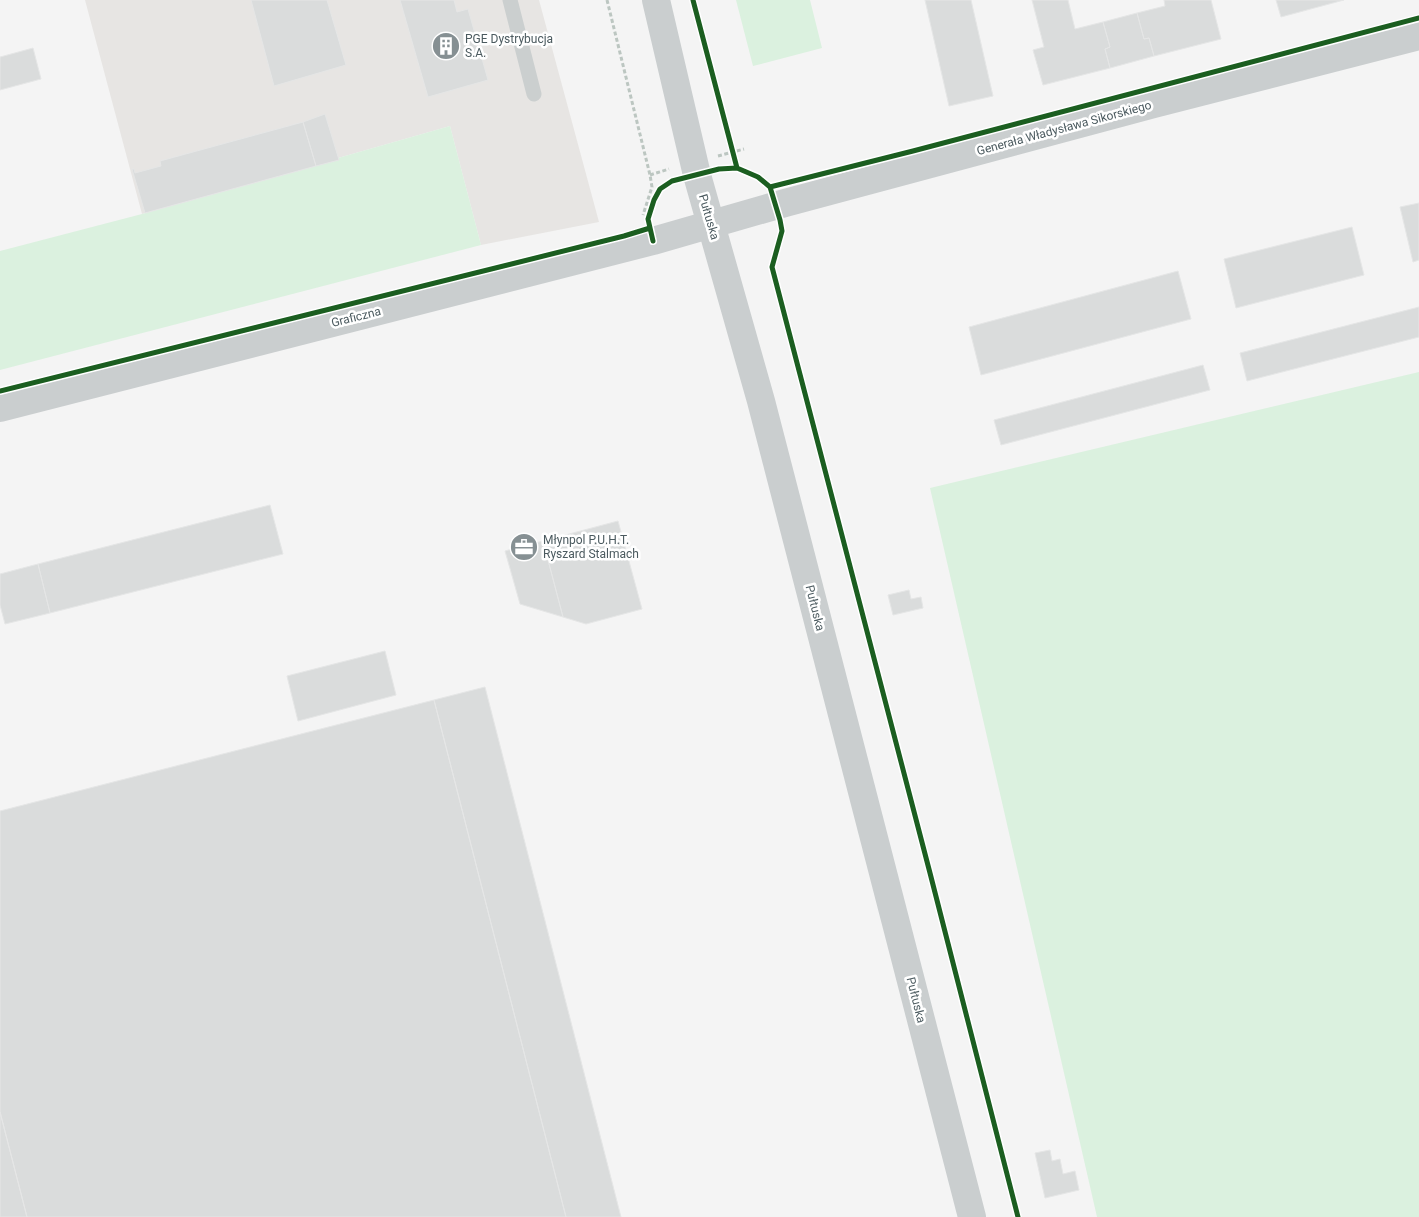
<svg xmlns="http://www.w3.org/2000/svg" width="1419" height="1217" font-family="Roboto,sans-serif">
  <style>
    .commercial { fill: #e7e5e3 }
    .green { fill: #dbf1df }
    .building { fill: #dadcdc; stroke: #e5e6e6 }
    .lines { fill: none; stroke-linecap: round; stroke-linejoin: round }
    .path { stroke: #bcc6c1; stroke-width: 3; stroke-dasharray: 4 2.5; stroke-linecap: butt }
    .lane { stroke: #cbcfcf; stroke-width: 15 }
    .secondary { stroke: #cacecf; stroke-width: 28 }
    .cycleway-casing { stroke: #fff; stroke-width: 8 }
    .cycleway { stroke: #1b5e20; stroke-width: 5 }
    .labels { text-anchor: middle; dominant-baseline: central; stroke-width: 5; stroke-linejoin: round; paint-order: stroke }
    .poi-label { font-size: 12px; fill: #4b5a5f; stroke: #fff; text-anchor: start }
    .street-label { font-size: 12px; fill: #4b5a5f; stroke: #fff }
  </style>
  <rect width="100%" height="100%" fill="#f4f4f4"/>
  <path class="commercial" d="M85,0h454l60,222 -118,23 -31,-119 -308,88z"/>
  <path class="green" d="M736,0h74l12,48 -69,18z
    M450,126l31,119 -481,125v-119l142,-37z
    M1419,372v845h-322l-167,-729z"/>
  <path class="building" d="M251,0h76l19,65 -72,21z
    M400,0h54l3,12 11,-3 20,71 -60,17z
    M925,0h46l22,96 -44,10z
    M1032,0h36l7,29 28,-7 7,25 -5,2 5,19 -67,17 -10,-35 11,-3z
    M1164,0h47l10,39 -67,17 -5,-18 -5,1 -7,-26 28,-7z
    M1276,0h68l-63,17z
    M1137,13l7,26 5,-1 5,18 -44,12 -5,-19 5,-2 -7,-25z
    M33,48l8,31 -41,11v-33z
    M325,114l14,46 -23,6 -13,-44z
    M303,122l13,44 -171,47 -13,-44h2l1,4 26,-7 -1,-5z
    M1419,203v57l-6,2 -13,-55z
    M1352,227l12,48 -128,33 -12,-49z
    M1178,271l13,48 -210,56 -12,-48z
    M1419,307v30l-172,44 -7,-28z
    M1203,365l7,25 -209,55 -7,-25z
    M270,505l13,49 -233,59 -12,-49z
    M618,521l24,88 -56,15 -23,-7 -20,-76z
    M529,540l2,4 12,-3 20,76 -43,-13 -15,-53 24,-7 -1,-3z
    M38,564l12,49 -45,11 -5,-19v-31z
    M909,590l2,9 10,-2 2,11 -30,7 -5,-20z
    M385,651l11,44 -98,26 -11,-45z
    M485,687l136,530h-55l-132,-517z
    M434,700l132,517h-539l-27,-105v-301z
    M0,1112l27,105h-27z
    M1050,1150l2,11 8,-2 3,15 12,-3 4,19 -34,8 -10,-45z"/>
  <g class="lines">
    <path class="path" d="M607,0l43,175 2,12 -9,28
      M718,156l26,-7
      M650,175l19,-6"/>
    <path class="lane" d="M510,0l24,94"/>
    <path class="secondary" d="M656,0l41,175 64,226 211,816
      M0,408l653,-167 132,-38 369,-99 265,-68"/>
    <defs>
      <path id="cycleway" d="M693,0l44,168 21,9 12,10 10,33 2,11 -10,36 158,606 88,344
        M770,187l143,-36 506,-133
        M653,241l-5,-22 6,-19 6,-11 12,-8 47,-12 18,-1
        M0,391l624,-155 26,-8"/>
    </defs>
    <use href="#cycleway" class="cycleway-casing"/>
    <use href="#cycleway" class="cycleway"/>
  </g>
  <defs>
    <symbol id="building-disc" viewBox="-11 -11 22 22"><circle r="9.5" fill="#869093" stroke="#fff"/><path d="M-4-6H4V6H1V3H-1V6H-4ZM-2.5-4.3h1.7v1.8h-1.7ZM.8-4.3h1.7v1.8H.8ZM-2.5-1h1.7V.8h-1.7ZM.8-1h1.7V.8H.8Z" fill="#fff"/></symbol>
    <symbol id="office-disc" viewBox="-11 -11 22 22"><circle r="9.5" fill="#869093" stroke="#fff"/><path d="M-6-3h4V-5.5h4V-3h4V5H-6ZM-1-4.5V-3h2v-1.5ZM-6 0V1H6V0Z" fill="#fff"/></symbol>
  </defs>
  <g fill-rule="evenodd">
    <use href="#building-disc" x="430" y="30" width="32" height="32"/>
    <use href="#office-disc" x="508" y="531" width="32" height="32"/>
  </g>
  <g class="labels">
    <g class="poi-label">
      <text x="465" y="39">PGE Dystrybucja<tspan x="465" dy="14">S.A.</tspan></text>
      <text x="543" y="540">Młynpol P.U.H.T.<tspan x="543" dy="14">Ryszard Stalmach</tspan></text>
    </g>
    <g class="street-label">
      <text transform="translate(1064 128) rotate(-15)">Generała Władysława Sikorskiego</text>
      <text transform="translate(709 217) rotate(74)">Pułtuska</text>
      <text transform="translate(356 317) rotate(-14)">Graficzna</text>
      <text transform="translate(815 608) rotate(76)">Pułtuska</text>
      <text transform="translate(916 1000) rotate(76)">Pułtuska</text>
    </g>
  </g>
</svg>
